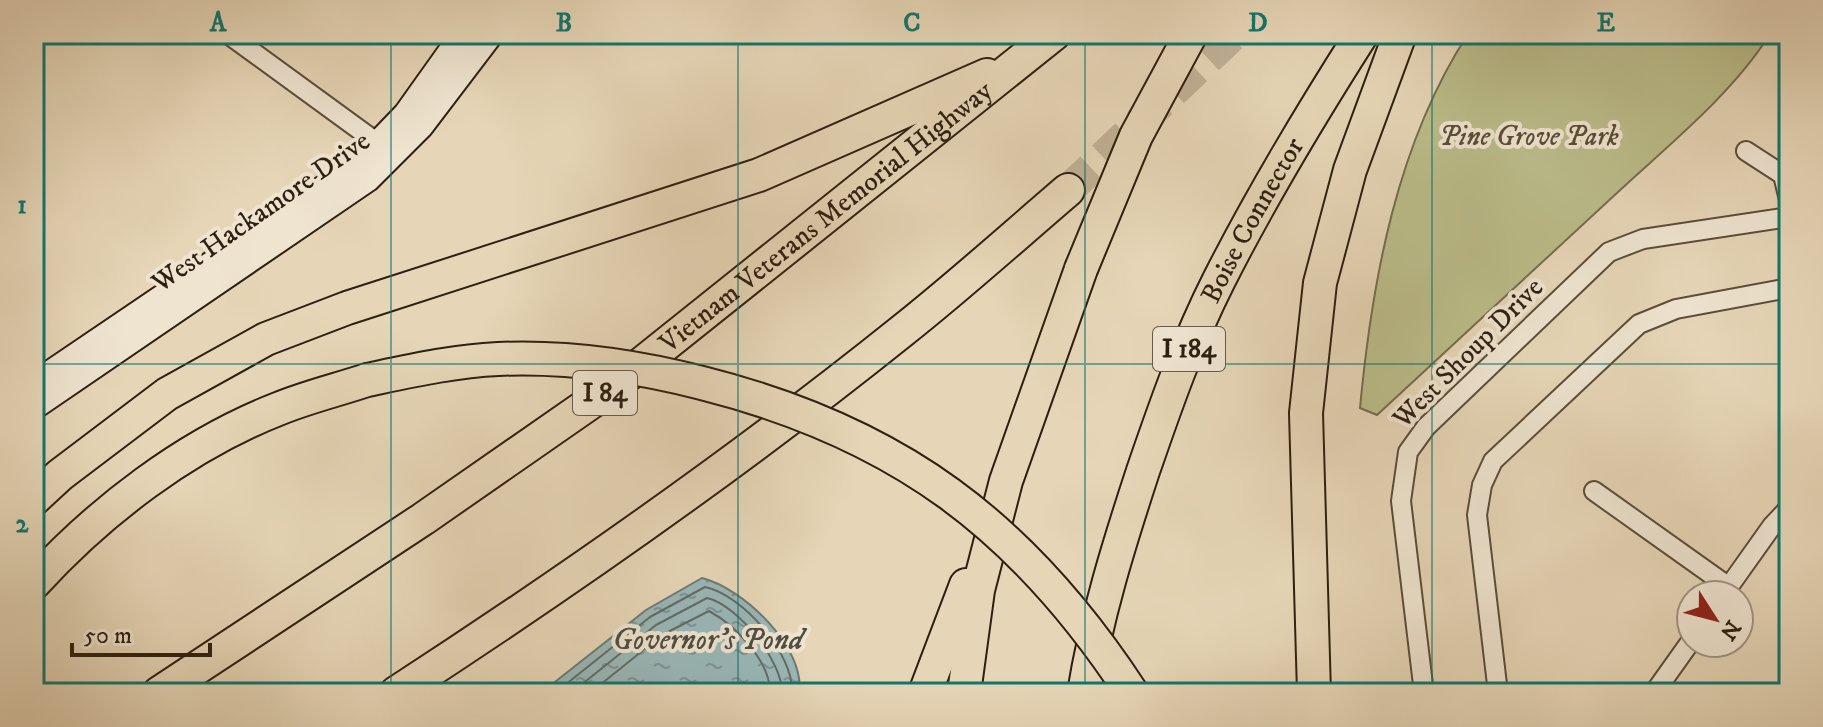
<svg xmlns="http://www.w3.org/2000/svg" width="1823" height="727" font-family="'IM FELL DW Pica',serif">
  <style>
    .park { fill: #bbbc8a; stroke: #746e4e; stroke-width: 2 }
    .water { fill: url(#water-ripples); stroke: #6e7a75; stroke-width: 2 }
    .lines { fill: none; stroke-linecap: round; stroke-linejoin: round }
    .shore { stroke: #636b64; stroke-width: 2 }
    .highway-tunnel { stroke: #c1b196; stroke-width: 32; stroke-dasharray: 32 16; stroke-linecap: butt }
    .street-casing { stroke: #5b4d3a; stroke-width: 22 }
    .secondary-casing { stroke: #2d1f11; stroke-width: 28 }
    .highway-casing { stroke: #2d1f11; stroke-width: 36 }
    .street { stroke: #efe4d0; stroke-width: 18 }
    .secondary { stroke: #efe4d0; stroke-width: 24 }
    .highway { stroke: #e6d6b7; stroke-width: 32 }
    .highway-bridge-casing { stroke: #2d1f11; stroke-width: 36; stroke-linecap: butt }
    .highway-bridge { stroke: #e6d6b7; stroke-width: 32 }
    .grid { fill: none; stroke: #0f766e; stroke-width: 2; stroke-opacity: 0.55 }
    .labels { text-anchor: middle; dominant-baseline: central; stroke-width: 8; stroke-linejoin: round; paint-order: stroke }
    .shield { fill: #efe4d0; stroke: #675a4a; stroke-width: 2 }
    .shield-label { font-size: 26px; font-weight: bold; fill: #2d1f11 }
    .park-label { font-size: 28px; font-style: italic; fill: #584e35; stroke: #efe4d0 }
    .street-label { font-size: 28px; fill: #2d1f11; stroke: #efe4d0 }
    .water-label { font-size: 30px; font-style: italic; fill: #4d4d43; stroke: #efe4d0 }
    .neatline { fill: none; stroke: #0f766e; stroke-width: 3 }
    .grid-label { font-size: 26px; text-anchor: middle; font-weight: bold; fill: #0f766e }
  </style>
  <defs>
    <pattern id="water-ripples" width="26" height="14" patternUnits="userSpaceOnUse" patternTransform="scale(2)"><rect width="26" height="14" fill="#99b7b8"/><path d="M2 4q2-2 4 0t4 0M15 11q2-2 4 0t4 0" fill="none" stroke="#7d9494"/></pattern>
  </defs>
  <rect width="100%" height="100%" fill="#e6d6b7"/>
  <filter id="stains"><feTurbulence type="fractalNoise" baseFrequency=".0025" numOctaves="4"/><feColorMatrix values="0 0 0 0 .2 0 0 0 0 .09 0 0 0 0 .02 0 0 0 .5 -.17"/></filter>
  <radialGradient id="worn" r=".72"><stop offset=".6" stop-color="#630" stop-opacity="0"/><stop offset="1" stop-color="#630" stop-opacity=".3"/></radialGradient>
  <path class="park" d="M1468,34h302c-38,60 -99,109 -152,158 -80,74 -161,149 -241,223l-17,-7c12,-128 37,-265 108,-374z"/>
  <path class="water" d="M702,578c41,10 104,70 97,115h-258l105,-83z"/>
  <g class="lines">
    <path class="shore" d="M555,693l95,-76 55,-30c38,8 89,67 87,106
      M571,693l85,-68 51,-27c31,7 76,64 75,95
      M590,693l72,-58 47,-24c26,14 62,51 61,82"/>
    <path class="highway-tunnel" d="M1068,190l166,-156"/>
    <defs>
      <path id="street" d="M228,34l151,110
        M1746,151l37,24 6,25
        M1594,491l135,96
        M1723,595l49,-69 17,-18
        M1424,693l-23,-192 7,-49 18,-25 183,-175 34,-13 146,-22
        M1498,693l-21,-178 5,-30 11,-24 146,-137 37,-15 113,-21
        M1654,693l37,-52"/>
      <path id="secondary" d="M34,384l322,-218 50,-52 57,-80
        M34,407l334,-228 53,-53 70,-92"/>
      <g id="highway">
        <path d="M34,499l26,-24 107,-81 99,-55 81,-31 412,-133 228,-100"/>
        <path d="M34,583c66,-72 152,-138 244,-174 29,-12 59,-19 89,-29"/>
        <path id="s1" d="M159,693l264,-174 187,-130 444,-355"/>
        <path d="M396,693c174,-113 344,-232 506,-362 57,-45 111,-94 166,-141"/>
        <path d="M925,693l41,-108"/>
        <path d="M964,693l14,-103 28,-109 75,-212"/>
        <path id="s2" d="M1084,693c12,-75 35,-149 59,-222 22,-64 45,-130 76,-191 43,-85 92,-166 143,-246"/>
        <path d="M1314,693l-8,-280 14,-130 30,-113 50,-136"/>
      </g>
    </defs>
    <use href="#street" class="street-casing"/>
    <use href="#secondary" class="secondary-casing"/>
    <use href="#highway" class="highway-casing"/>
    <use href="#street" class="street"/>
    <use href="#secondary" class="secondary"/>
    <use href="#highway" class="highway"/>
    <defs>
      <path id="highway-bridge" d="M1081,269l55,-133 55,-102
        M367,380c43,-9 87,-19 131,-21 68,-3 138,7 204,24 195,49 320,142 430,310"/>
    </defs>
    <use href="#highway-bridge" class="highway-bridge-casing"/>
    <use href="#highway-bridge" class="highway-bridge"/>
  </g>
  <path class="grid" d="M391,34v659M738,34v659M1085,34v659M1432,34v659M34,364h1755"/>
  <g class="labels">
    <g class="shield">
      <rect x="1153" y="327" width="72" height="44" rx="6"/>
      <rect x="573" y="371" width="64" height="44" rx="6"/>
    </g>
    <g class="shield-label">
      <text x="1189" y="349">I 184</text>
      <text x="605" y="393">I 84</text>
    </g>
    <g class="park-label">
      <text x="1529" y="136">Pine Grove Park</text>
    </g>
    <g class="street-label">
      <text transform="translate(261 212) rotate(-35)">West Hackamore Drive</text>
      <text stroke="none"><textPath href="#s1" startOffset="820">Vietnam Veterans Memorial Highway</textPath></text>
      <text stroke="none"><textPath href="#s2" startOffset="504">Boise Connector</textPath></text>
      <text transform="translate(1468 353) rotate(-45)">West Shoup Drive</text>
    </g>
    <g class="water-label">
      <text x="708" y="640">Governor's Pond</text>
    </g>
  </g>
  <rect width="1823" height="727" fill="none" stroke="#e6d6b7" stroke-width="88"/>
  <g transform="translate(1715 619) rotate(126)"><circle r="38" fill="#efe4d0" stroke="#a19584" stroke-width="2"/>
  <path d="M0-6L14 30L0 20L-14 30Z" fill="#8f2418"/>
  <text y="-12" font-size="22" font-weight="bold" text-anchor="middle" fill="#2d1f11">N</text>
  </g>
  <path d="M72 643v12h138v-12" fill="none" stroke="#2d1f11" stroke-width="4"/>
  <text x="84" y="643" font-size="24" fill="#2d1f11" stroke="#efe4d0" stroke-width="6" paint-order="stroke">50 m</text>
  <rect x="44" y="44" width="1735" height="639" class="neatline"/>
  <g class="grid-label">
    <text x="218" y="31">A</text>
    <text x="564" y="31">B</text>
    <text x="912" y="31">C</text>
    <text x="1258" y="31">D</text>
    <text x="1606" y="31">E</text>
    <text x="22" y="213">1</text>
    <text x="22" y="532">2</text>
  </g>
  <rect width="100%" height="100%" filter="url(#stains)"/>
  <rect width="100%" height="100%" fill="url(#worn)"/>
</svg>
